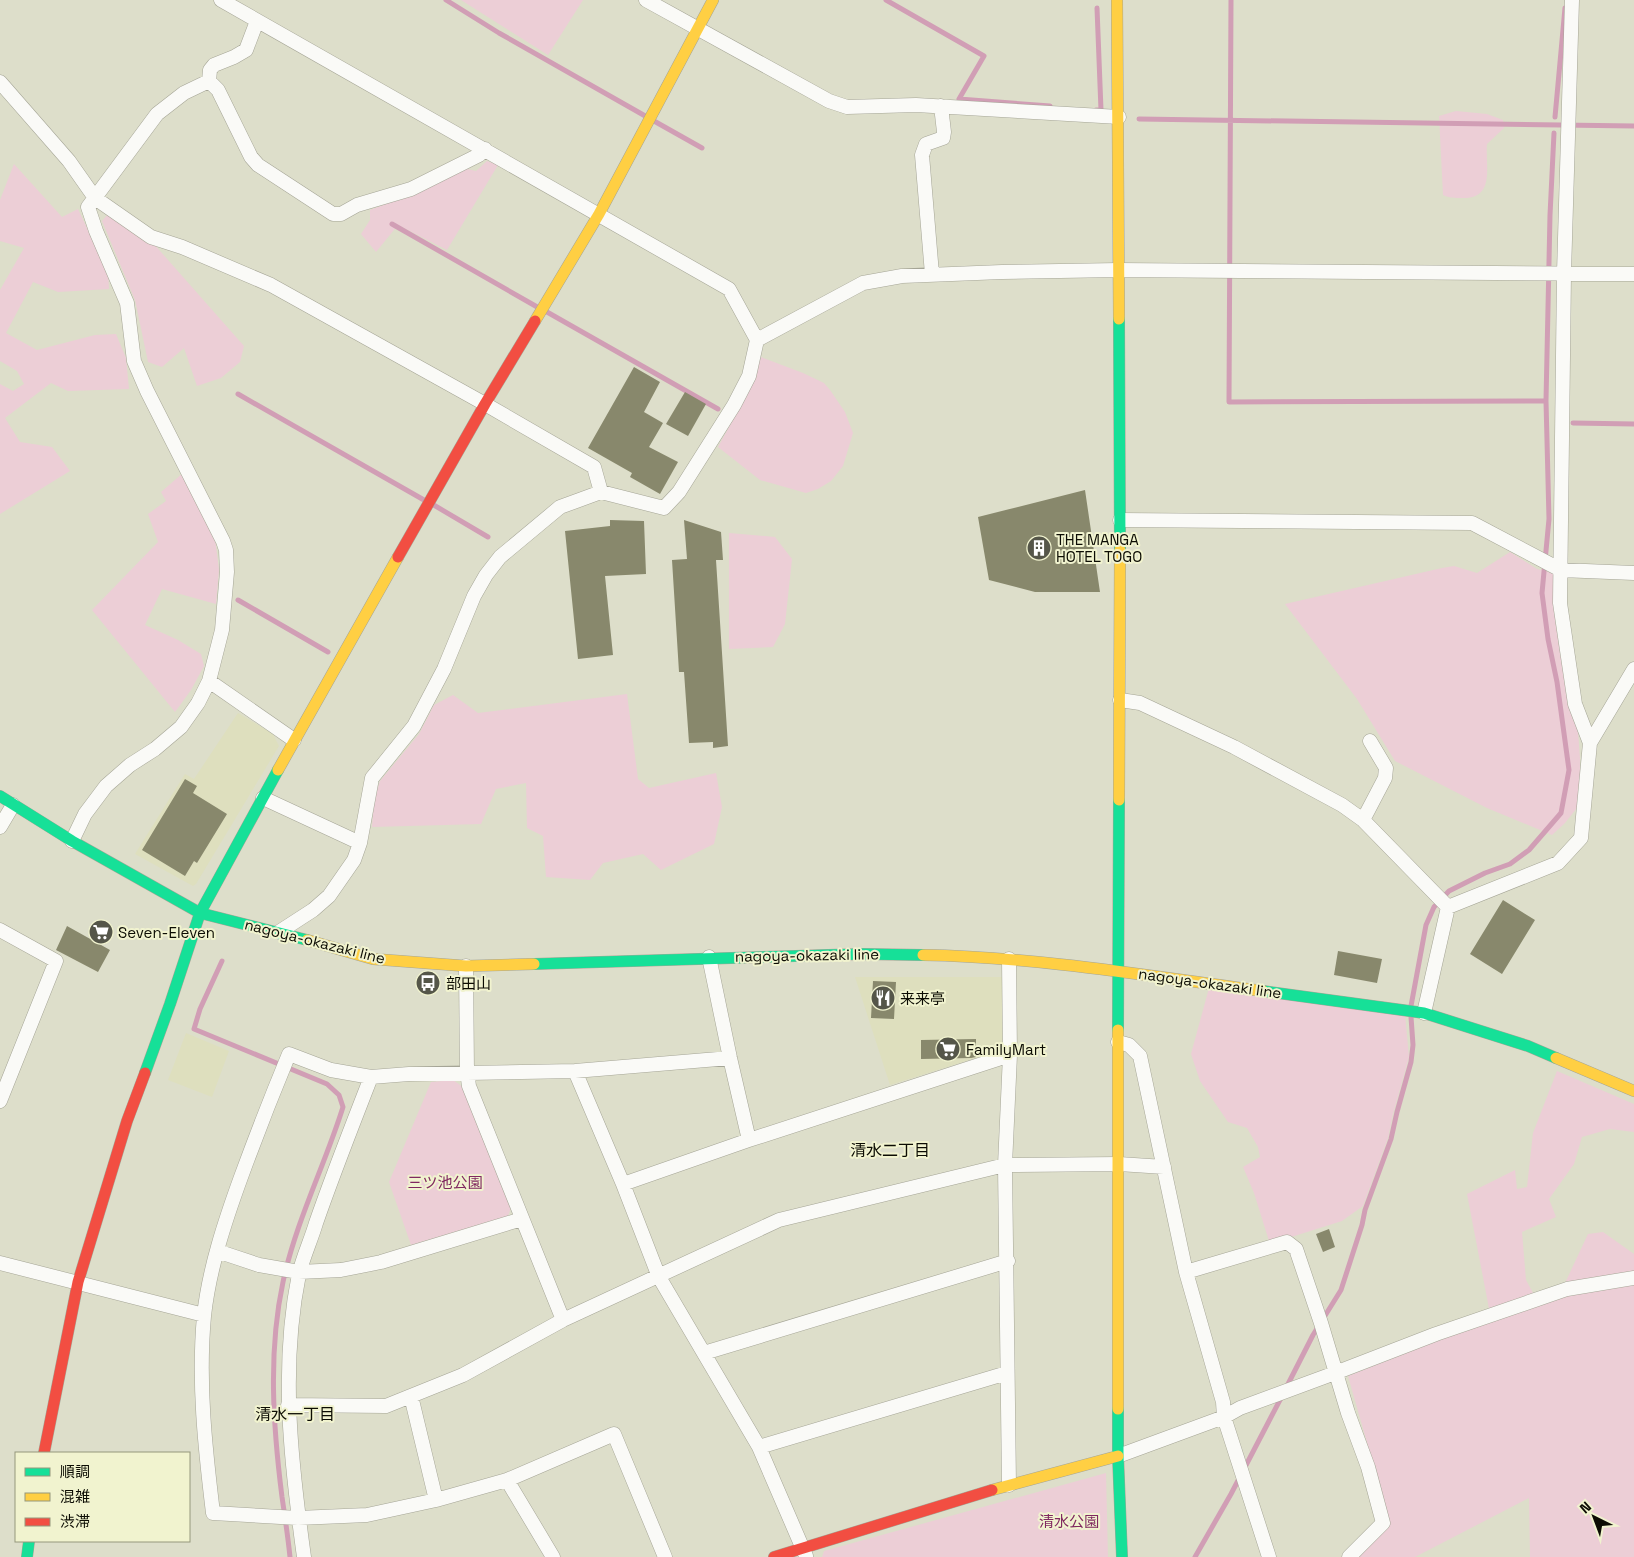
<svg xmlns="http://www.w3.org/2000/svg" width="1634" height="1557" font-family="'Space Grotesk','Noto Sans JP',sans-serif">
  <style>
    .built { fill: #dedfbe }
    .green { fill: #ecced6 }
    .lines { fill: none; stroke-linecap: round; stroke-linejoin: round }
    .stream { stroke: #d19eb5; stroke-width: 5 }
    .building { fill: #88886c }
    .street-casing { stroke: #a5a596; stroke-width: 15 }
    .fast-casing { stroke: #a5a596; stroke-width: 12 }
    .slow-casing { stroke: #a5a596; stroke-width: 12 }
    .jam-casing { stroke: #a5a596; stroke-width: 12 }
    .street { stroke: #fafaf7; stroke-width: 14 }
    .fast { stroke: #16e098; stroke-width: 11 }
    .slow { stroke: #ffcf43; stroke-width: 11 }
    .jam { stroke: #f24e42; stroke-width: 11 }
    .labels { text-anchor: middle; dominant-baseline: central; stroke-width: 4; stroke-linejoin: round; paint-order: stroke }
    .poi-label { font-size: 15px; fill: #0c0c03; stroke: #f1f3cf; text-anchor: start }
    .street-label { font-size: 15px; fill: #0c0c03; stroke: #f1f3cf }
    .park-label { font-size: 15px; fill: #802960; stroke: #f1f3cf }
    .neighbourhood-label { font-size: 16px; fill: #0c0c03; stroke: #f1f3cf }
  </style>
  <rect width="100%" height="100%" fill="#dddeca"/>
  <path class="built" d="M238,713l35,21 6,12 -83,138 -3,2 -58,-32 50,-80 9,5z
    M855,977h148l2,68 -7,6 -108,34z
    M186,1033l43,18 -17,46 -44,-17z"/>
  <path class="green" d="M461,0h122l-35,55z
    M1456,111l31,3 16,6 1,8 -17,16c-2,22 9,55 -25,54 -7,0 -13,0 -19,-3l-4,-79z
    M487,161l11,4 -51,85 -49,-25 -22,27 -15,-18 9,-14v-10l47,-18 50,-23 9,2z
    M14,164l48,53 16,-8 30,63 1,17 -51,3 -25,-10 -27,51 31,17 58,-15 21,-1 10,24 3,31 -61,2 -17,-8 -46,35 15,24 32,5 18,24 -70,43v-130l13,7 11,-7 -7,-13 -17,-10v-71l24,-42 -24,-7v-41z
    M109,213l44,30 91,103 -4,16 -19,16 -24,8 -13,-38 -22,19 -14,-5 -13,-62 -33,-79z
    M761,357l42,16 21,10 6,7 15,22 8,21 -10,33 -12,15 -13,8 -12,4 -46,-13 -42,-33 29,-53z
    M183,473l32,65 4,32 -3,34 -54,-15 -17,36 33,15 23,14 3,12 -13,24 -16,22 -83,-102 66,-68 -10,-28 18,-13 -5,-9z
    M729,533l46,4 17,22 -7,65 -12,23 -44,2z
    M1510,552l27,17 17,4 1,46 13,84 10,28 2,27v46l-15,19 -13,12 -65,-27 -92,-47 -38,-62 -72,-95 157,-36 12,-2 23,7z
    M627,694l11,85 11,9 67,-15 6,34 -8,37 -53,26 -18,-16 -40,9 -13,17 -44,-3 -3,-41 -16,-8 -1,-45 -30,6 -15,35 -109,3 2,-27 6,-19 39,-47 15,-29 19,-10 25,18z
    M1209,988l196,26 4,43 -16,57 -5,24 -25,68 -21,15 -54,17 -19,3 -15,-48 -11,-26 17,-10 -2,-10 -11,-19 -19,-6 -28,-41 -9,-27z
    M1557,1071l77,33v28l-24,-3 -28,8 -8,27 -25,35 7,18 -34,15 4,48 13,24 19,-6 30,-64 15,-2 31,22v303h-104l-1,-59 -114,59h-58l32,-37 -41,-144 143,-57 -24,-125 48,-24 2,19 10,-2 6,-54z
    M453,1080l10,7 48,121 -3,8 -97,29 -22,-63 42,-100z
    M1106,1473l2,84h-286l2,-6z"/>
  <g class="lines">
    <path class="stream" d="M446,0l53,33 148,84
      M886,0l98,56 -25,43 91,7
      M1231,0l-2,402 317,-1
      M1096,110h5l-4,-102
      M1555,117l10,-109
      M1139,119l495,7
      M654,121l48,27
      M392,224l147,84
      M547,312l171,97
      M238,394l186,106
      M1573,423l61,1
      M432,504l56,33
      M238,600l90,52
      M222,961l-22,48 -6,20 133,55 12,11 4,12c-18,58 -47,114 -60,175 -15,70 -10,144 -1,215 3,20 6,40 8,60
      M1411,1006l15,-81 8,-18 15,-16 36,-18 25,-9 19,-14 32,-37 8,-43 -12,-88 -9,-43 -6,-46 7,-74 -3,-118 4,-186 4,-82
      M1286,1388l27,-53 28,-45 21,-65 3,-15 26,-71 6,-27 14,-50 2,-17 -2,-28
      M1195,1557l36,-63 51,-98"/>
  </g>
  <path class="building" d="M634,367l26,15 -16,30 19,11 -14,24 29,15 -18,32 -30,-17 2,-4 -44,-25z
    M685,392l21,12 -18,32 -22,-12z
    M1085,490l15,102h-65l-46,-12 -11,-63z
    M610,520l34,1 2,53 -41,2 8,79 -35,4 -13,-128 45,-5z
    M684,520l37,12 2,28h-7l12,186 -15,2v-6l-24,1 -5,-71h-5l-7,-112 15,-1z
    M185,779l12,7 -4,7 34,21 -30,49 -3,-2 -9,15 -43,-26z
    M1503,900l32,20 -33,54 -32,-20z
    M67,926l43,24 -12,22 -42,-22z
    M1338,951l44,8 -5,24 -43,-8z
    M873,981l23,1 -2,37 -23,-1z
    M976,1039v18l-5,1 -50,1v-19z
    M1329,1229l6,18 -12,5 -7,-18z"/>
  <g class="lines">
    <defs>
      <path id="street" d="M221,0l508,289 28,51 -8,36 -15,29 -55,87 -15,16 -63,-16 -41,15 -60,50 -14,18 -12,21 -30,73 -30,57 -42,52 -12,65 -6,17 -25,36 -16,14 -34,22
        M646,0l183,101 18,6 69,-2 203,12
        M1572,0l-8,273 -4,330 15,101 15,39
        M209,81l9,9 33,67 7,8 75,49h8l16,-9 54,-16 68,-34 6,-6
        M0,82l69,79 26,37 56,39 31,10 89,38 214,119 109,63 7,25
        M932,274l-10,-119 4,-11 17,-6 1,-6 -3,-26
        M757,340l106,-57 39,-7 100,-4 116,-2 516,4
        M1120,520l352,3 89,47 73,3
        M209,681l85,59
        M1120,700l20,3 94,44 108,58 21,15 85,87
        M263,798l97,45
        M1363,820l22,-42 1,-10 -16,-27
        M0,827l13,-22
        M72,841l13,-27 21,-28 24,-21 25,-16 26,-22 17,-24 11,-22 13,-51 5,-58 -1,-22 -3,-9 -76,-150 -13,-30 -7,-58 -31,-72 -8,-24 69,-93 27,-21 25,-12 1,-11 4,-5 20,-8 12,-7 11,-29
        M1448,907l110,-44 23,-25 9,-95 44,-74
        M0,930l56,31 -56,140
        M709,957l21,101 19,82
        M466,966l1,106 2,14 94,234
        M1424,1013l24,-106
        M1118,1042l11,3 11,11 46,216 37,130 1,15 45,140
        M575,1071l48,113 36,93 100,170 47,109
        M623,1184l126,-44 261,-85
        M217,1251l42,14 40,7 42,-2 40,-8 141,-43
        M0,1263l204,52
        M1186,1272l101,-30 9,7 25,74 27,90 20,54 15,56 -34,34
        M704,1353l304,-92
        M411,1396l25,104
        M288,1405l98,1 77,-31 100,-55 216,-100 226,-55 114,-1 45,3
        M759,1447l248,-74
        M1118,1456l106,-39 16,-9 95,-35 101,-39 131,-45 67,-11
        M507,1480l46,77
        M1009,1485l-4,-320 5,-110 -1,-96
        M304,1557c-13,-94 -24,-189 -5,-283 4,-17 12,-34 17,-51 17,-49 36,-97 55,-146
        M665,1557l-51,-123 -107,46 -71,20 -69,15 -69,3 -85,-5c-8,-66 -15,-131 -9,-197 5,-47 21,-95 37,-139 15,-41 31,-82 48,-123l42,16 40,7 38,-3 166,-3 155,-13"/>
      <path id="fast" d="M1119,319l1,231
        M0,796l72,45 128,72 107,27
        M534,964l328,-10 61,1
        M1263,991l161,22 104,33 28,12
        M1118,1030l1,-230
        M145,1073l25,-69 30,-91 78,-143
        M1118,1409v47l4,101
        M27,1557l2,-16"/>
      <path id="slow" d="M1117,0l2,319
        M535,321l64,-107 114,-214
        M278,770l120,-213
        M1119,800l1,-250
        M307,940l66,19 93,7 68,-2
        M923,955c114,2 227,21 340,36
        M1118,1030v379
        M1556,1058l78,33
        M992,1490l126,-34"/>
      <path id="jam" d="M398,557l87,-153 50,-83
        M44,1453l34,-171 49,-161 18,-48
        M774,1557l218,-67"/>
    </defs>
    <use href="#street" class="street-casing"/>
    <use href="#fast" class="fast-casing"/>
    <use href="#slow" class="slow-casing"/>
    <use href="#jam" class="jam-casing"/>
    <use href="#street" class="street"/>
    <use href="#fast" class="fast"/>
    <use href="#slow" class="slow"/>
    <use href="#jam" class="jam"/>
  </g>
  <defs>
    <symbol id="building-disc" viewBox="-11 -11 22 22"><circle r="9.5" fill="#555649" stroke="#f1f3cf"/><path d="M-4-6H4V6H1V3H-1V6H-4ZM-2.5-4.3h1.7v1.8h-1.7ZM.8-4.3h1.7v1.8H.8ZM-2.5-1h1.7V.8h-1.7ZM.8-1h1.7V.8H.8Z" fill="#fff"/></symbol>
    <symbol id="supermarket-disc" viewBox="-11 -11 22 22"><circle r="9.5" fill="#555649" stroke="#f1f3cf"/><path d="M-6-5.5h2.5l.6 2H6L4.5 2H-2.5L-4.4-4H-6ZM-1.5 3.2a1.3 1.3 0 1 0 .1 0ZM3 3.2a1.3 1.3 0 1 0 .1 0Z" fill="#fff"/></symbol>
    <symbol id="bus-disc" viewBox="-11 -11 22 22"><circle r="9.5" fill="#555649" stroke="#f1f3cf"/><path d="M-5-6H5V4H4V6H2V4H-2V6H-4V4H-5ZM-3.5-4V0h7V-4ZM-3.5 1.2v1.5H-2V1.2ZM2 1.2v1.5H3.5V1.2Z" fill="#fff"/></symbol>
    <symbol id="restaurant-disc" viewBox="-11 -11 22 22"><circle r="9.5" fill="#555649" stroke="#f1f3cf"/><path d="M-5-6h1v4h1v-4h1v4h1v-4h1v5L-1.5 .5V6h-2V.5L-5-1ZM5-6V6H3V1.5H1.5Q1.5-4 5-6Z" fill="#fff"/></symbol>
  </defs>
  <g fill-rule="evenodd">
    <use href="#building-disc" x="1025" y="534" width="28" height="28"/>
    <use href="#supermarket-disc" x="87" y="918" width="28" height="28"/>
    <use href="#bus-disc" x="414" y="969" width="28" height="28"/>
    <use href="#restaurant-disc" x="869" y="984" width="28" height="28"/>
    <use href="#supermarket-disc" x="934" y="1035" width="28" height="28"/>
  </g>
  <g class="labels">
    <g class="poi-label">
      <text x="1056" y="539">THE MANGA<tspan x="1056" dy="17">HOTEL TOGO</tspan></text>
      <text x="118" y="932">Seven-Eleven</text>
      <text x="446" y="983">部田山</text>
      <text x="900" y="998">来来亭</text>
      <text x="966" y="1049">FamilyMart</text>
    </g>
    <g class="street-label">
      <text transform="translate(315 941) rotate(14)">nagoya-okazaki line</text>
      <text transform="translate(807 955) rotate(-1)">nagoya-okazaki line</text>
      <text transform="translate(1210 983) rotate(8)">nagoya-okazaki line</text>
    </g>
    <g class="park-label">
      <text x="445" y="1182">三ツ池公園</text>
      <text x="1069" y="1521">清水公園</text>
    </g>
    <g class="neighbourhood-label">
      <text x="890" y="1150">清水二丁目</text>
      <text x="295" y="1414">清水一丁目</text>
    </g>
  </g>
  <rect x="15" y="1452" width="175" height="90" fill="#f1f3cf" stroke="#95977d"/>
  <rect x="25" y="1468" width="25" height="8" fill="#16e098" stroke="#95977d"/>
  <text x="60" y="1477" font-size="15" fill="#0c0c03">順調</text>
  <rect x="25" y="1493" width="25" height="8" fill="#ffcf43" stroke="#95977d"/>
  <text x="60" y="1502" font-size="15" fill="#0c0c03">混雑</text>
  <rect x="25" y="1518" width="25" height="8" fill="#f24e42" stroke="#95977d"/>
  <text x="60" y="1527" font-size="15" fill="#0c0c03">渋滞</text>
  <g transform="translate(1594 1517) rotate(318)" stroke="#f1f3cf" stroke-width="4" paint-order="stroke">
  <path d="M0-4L9 19L0 12L-9 19Z" fill="#0c0c03"/>
  <text y="-8" font-size="14" font-weight="bold" text-anchor="middle" fill="#0c0c03">N</text>
  </g>
</svg>
